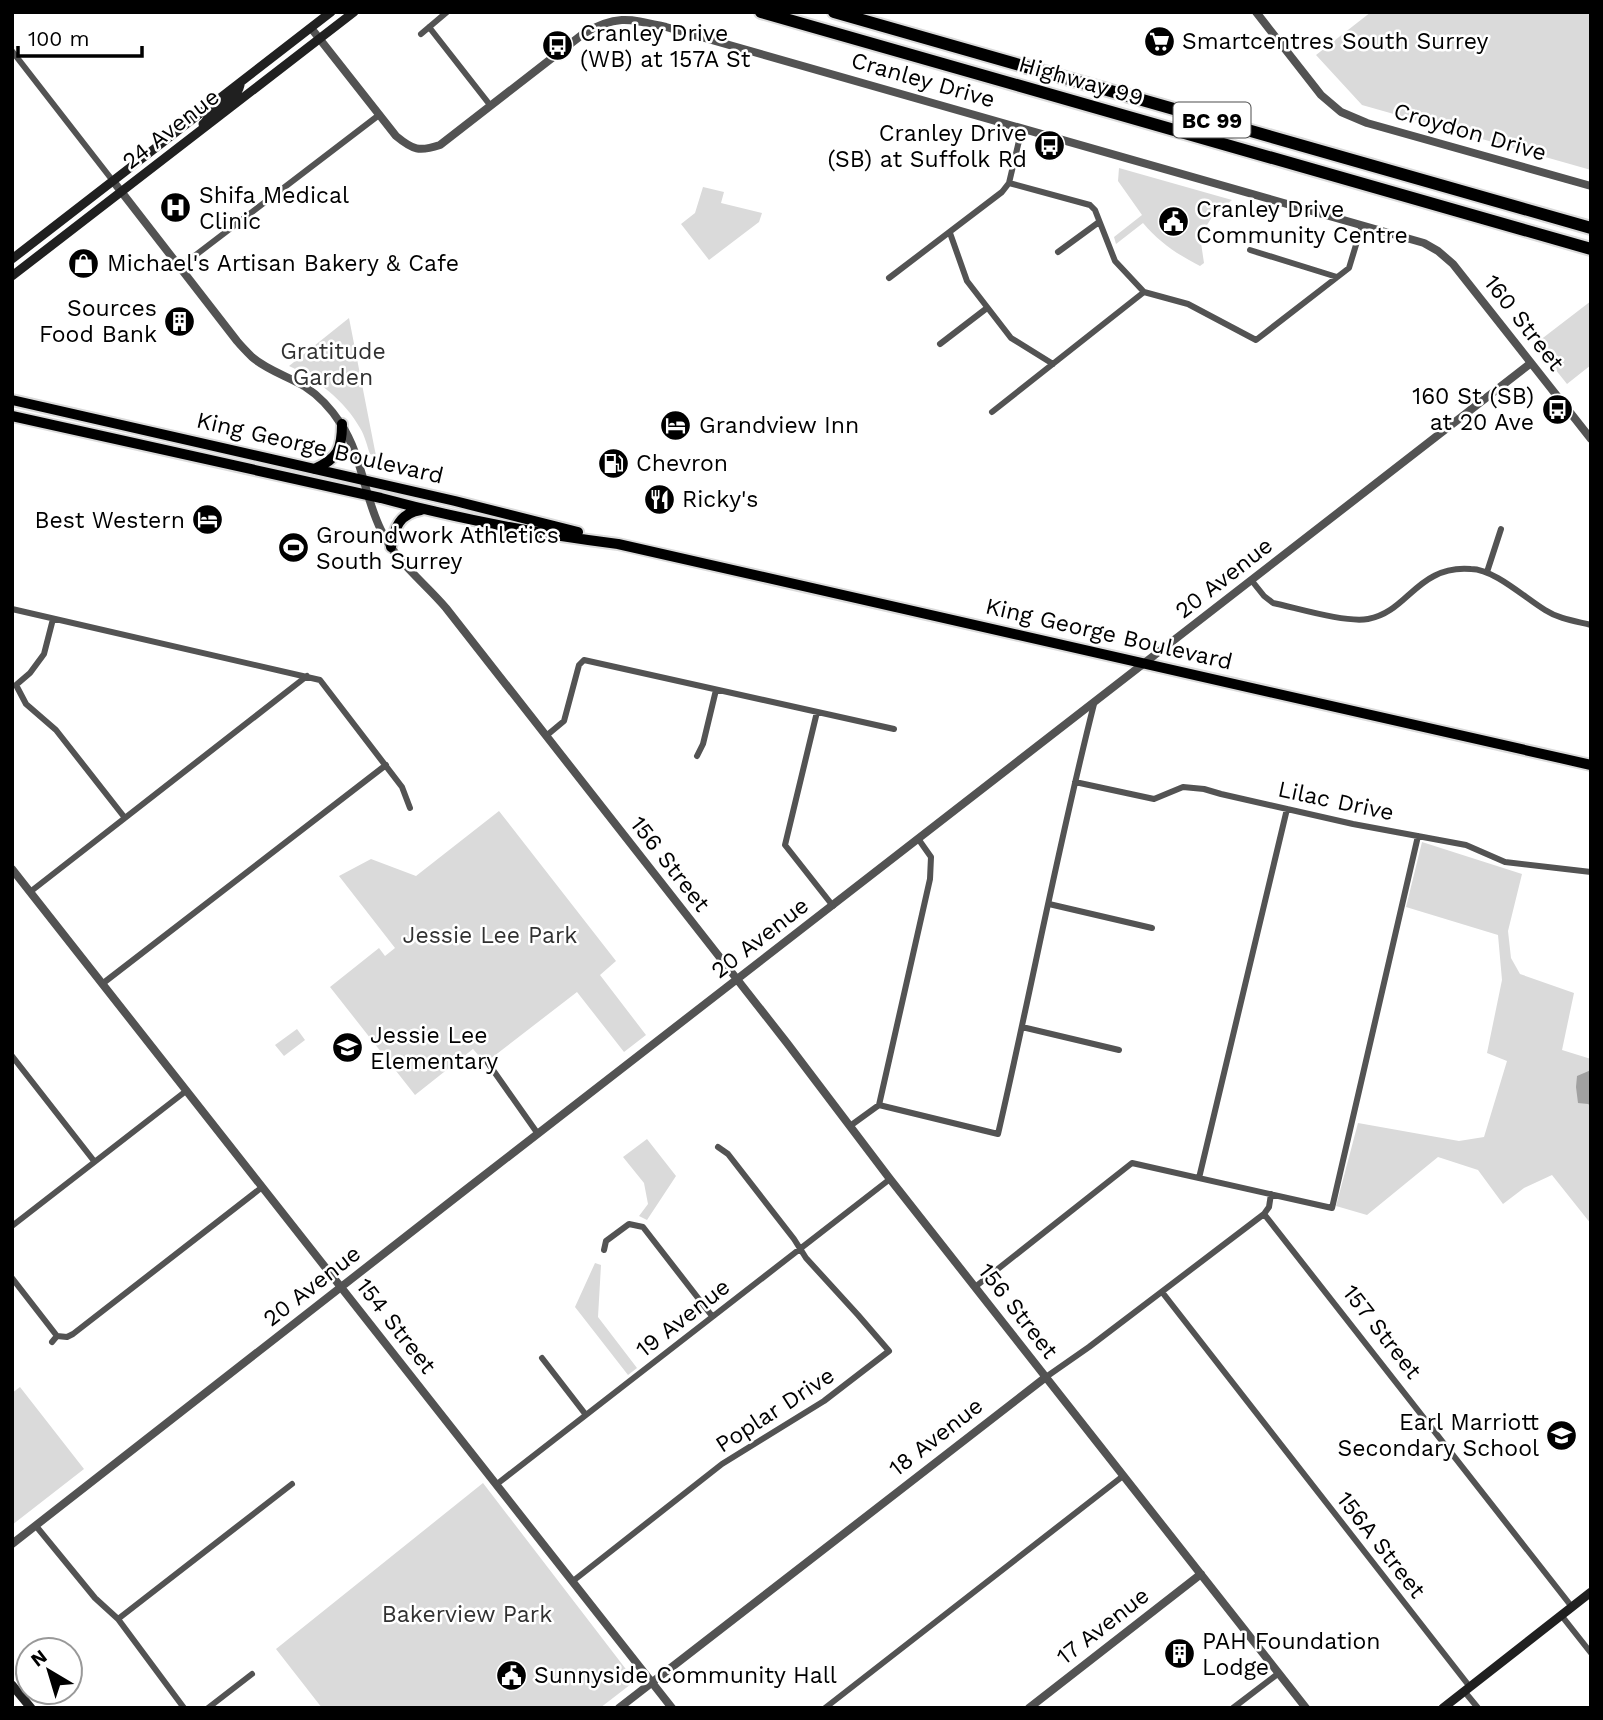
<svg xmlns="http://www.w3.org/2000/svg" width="1603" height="1720" font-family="'Work Sans',sans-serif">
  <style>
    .green { fill: #dadada }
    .water { fill: #a1a1a1 }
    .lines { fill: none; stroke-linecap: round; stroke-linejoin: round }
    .primary-casing { stroke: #dbdbdb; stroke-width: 14 }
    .motorway-casing { stroke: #dbdbdb; stroke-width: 16 }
    .minor { stroke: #535353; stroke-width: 6 }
    .tertiary { stroke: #535353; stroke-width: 8 }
    .secondary { stroke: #202020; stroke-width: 9 }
    .primary { stroke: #000; stroke-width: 10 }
    .motorway { stroke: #000; stroke-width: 12 }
    .labels { text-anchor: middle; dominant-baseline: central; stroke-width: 5; stroke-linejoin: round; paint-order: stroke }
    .shield { fill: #fff; stroke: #4c4c4c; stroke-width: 2 }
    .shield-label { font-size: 21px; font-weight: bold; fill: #000 }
    .poi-label { font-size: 23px; fill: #000; stroke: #fff; text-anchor: start }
    .street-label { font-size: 23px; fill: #000; stroke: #fff }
    .park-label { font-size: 23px; fill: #313131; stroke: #fff }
  </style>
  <rect width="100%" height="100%" fill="#fff"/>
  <path class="green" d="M1371,12h220v158l-229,-65 -46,-50z
    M1119,168l113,32 -20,17 -12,19 4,27 -4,3c-23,-12 -40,-23 -57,-43l-27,21 -2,-7 28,-22 -24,-34z
    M703,187l21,5 -3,11 41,10 -3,9 -50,38 -28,-36 14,-11z
    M1591,301v64l-24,19 -32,-40z
    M349,318l27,138 -6,-2c-3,-8 -5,-18 -10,-26 -15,-27 -43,-49 -71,-62z
    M499,811l117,150 -16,14 46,60 -22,17 -47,-60 -92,71 -12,-14 -58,46 -85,-108 49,-39 6,8 10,-8 -56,-72 32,-17 45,17z
    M1422,842l100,32 -14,57 3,27 9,16 54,19 -12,57 29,9v165l-39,-49 -28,13 -21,16 -25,-34 -40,-13 -71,58 -31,-9 22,-83 101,18 25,-4 23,-76 -20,-8 15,-73 -4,-45 -92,-28z
    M297,1029l8,11 -21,16 -9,-11z
    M647,1139l29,37 -29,44 -8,-4 9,-12 -4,-21 -21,-26z
    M595,1263l6,2 -3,52 39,51 -9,7 -53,-68z
    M20,1387l64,82 -72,56v-132z
    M483,1483l152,198 -35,27h-278l-46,-59z"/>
  <path class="water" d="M1591,1070v36l-3,-2 -10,-1 -2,-16 1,-11z"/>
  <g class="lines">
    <defs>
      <path id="primary" d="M12,400l443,101 123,31
        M12,416l369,82c78,21 157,36 237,46l973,221
        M314,469c24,-10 28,-20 28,-45
        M391,547c3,-19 9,-34 30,-37"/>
      <path id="motorway" d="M761,12l830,237
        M834,12l757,216"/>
    </defs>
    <use href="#primary" class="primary-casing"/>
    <use href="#motorway" class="motorway-casing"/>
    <path class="minor" d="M429,27l61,78
      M421,34l26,-22
      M12,51l101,130
      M1009,183l81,22 5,5 20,51 29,31 44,12 68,36 93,-72 13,-43
      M950,233l17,48 44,57 42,26
      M1250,250l87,27
      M1058,252l41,-30
      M180,267l199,-152
      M889,278l113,-86 7,-9 13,-55
      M940,344l47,-36
      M992,412l152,-120
      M1487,572l14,-43
      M1252,581l12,15 9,7c24,5 72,20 95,16 29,-5 42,-31 66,-43 11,-6 25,-8 37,-7 23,0 54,29 74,41 14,9 30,11 46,15
      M12,609l308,71 82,107 8,21
      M53,619l-9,35 -14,19 -14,12 10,19 30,26 69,88
      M817,712l-32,133 48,61
      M546,736l18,-15 15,-56 5,-5 310,69
      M697,756l6,-12 13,-54
      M1075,782l79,17 29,-12 21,2 17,5 132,30 113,21 39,17 86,10
      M30,892l277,-216
      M1049,904l103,24
      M102,984l284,-219
      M1022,1027l97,23
      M12,1056l82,105
      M488,1063l50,71
      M879,1105l119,29c33,-143 60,-288 96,-430
      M850,1126l29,-21 51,-226 1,-22 -12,-17
      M1199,1178l88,-369
      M1264,1214l308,393
      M12,1226l174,-135
      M604,1250l2,-9 23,-17 14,3 69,89
      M12,1278l45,58 -5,6
      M975,1287l157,-124 200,45c28,-124 58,-248 86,-372
      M1162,1292l308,395
      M57,1336l10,1 6,-3 188,-146
      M542,1358l44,57
      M1046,1377l43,-30 175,-133 5,-7 2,-13
      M497,1484l393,-305
      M36,1526l59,72 23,21 66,89
      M573,1581l149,-117 102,-63 65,-50 -31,-36 -52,-57 -12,-19 -66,-85 -10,-7
      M1561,1615l30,38
      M118,1619l174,-135
      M1464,1691l14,17
      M208,1708l44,-34
      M825,1708l298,-232
      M1233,1708l46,-35"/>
    <path class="tertiary" d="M1256,12l65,83 20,17 26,11 224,63
      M311,28l85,108c17,14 23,16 44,9l143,-111c33,-20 48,-15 83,-7l758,216 14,8 15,13 138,175
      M113,181l124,160c5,6 10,11 15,16 15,13 35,19 52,29 14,9 28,24 37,38 21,32 23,72 40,106 15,32 43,52 65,78l341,435 103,136 416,529
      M12,869c220,280 440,559 660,839
      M12,1544l452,-353 1067,-828
      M619,1708l427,-331
      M1029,1708l172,-134"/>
    <path class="secondary" d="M203,124c1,0 7,-9 8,-10 10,-10 26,-15 29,-29
      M12,259l319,-247
      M12,276l342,-264
      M12,1685l19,23
      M1443,1708l148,-116"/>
    <use href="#primary" class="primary"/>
    <use href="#motorway" class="motorway"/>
  </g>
  <defs>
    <symbol id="supermarket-disc" viewBox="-11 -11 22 22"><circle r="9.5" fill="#000" stroke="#fff"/><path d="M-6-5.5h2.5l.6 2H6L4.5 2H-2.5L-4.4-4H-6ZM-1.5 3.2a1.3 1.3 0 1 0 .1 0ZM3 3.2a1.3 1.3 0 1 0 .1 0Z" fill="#fff"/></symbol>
    <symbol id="bus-disc" viewBox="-11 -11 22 22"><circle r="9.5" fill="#000" stroke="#fff"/><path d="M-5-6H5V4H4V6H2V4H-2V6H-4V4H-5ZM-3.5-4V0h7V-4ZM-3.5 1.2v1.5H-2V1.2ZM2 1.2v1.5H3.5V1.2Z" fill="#fff"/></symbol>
    <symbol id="hospital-disc" viewBox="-11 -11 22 22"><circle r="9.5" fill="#000" stroke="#fff"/><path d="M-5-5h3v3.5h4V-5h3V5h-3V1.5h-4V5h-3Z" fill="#fff"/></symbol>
    <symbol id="civic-disc" viewBox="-11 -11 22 22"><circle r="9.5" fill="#000" stroke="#fff"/><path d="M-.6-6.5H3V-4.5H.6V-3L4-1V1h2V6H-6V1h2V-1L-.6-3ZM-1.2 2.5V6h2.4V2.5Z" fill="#fff"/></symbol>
    <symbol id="shop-disc" viewBox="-11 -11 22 22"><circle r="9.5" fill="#000" stroke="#fff"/><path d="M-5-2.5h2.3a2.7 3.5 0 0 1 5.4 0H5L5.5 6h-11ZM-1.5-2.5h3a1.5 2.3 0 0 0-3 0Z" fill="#fff"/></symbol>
    <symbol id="building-disc" viewBox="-11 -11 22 22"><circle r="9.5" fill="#000" stroke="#fff"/><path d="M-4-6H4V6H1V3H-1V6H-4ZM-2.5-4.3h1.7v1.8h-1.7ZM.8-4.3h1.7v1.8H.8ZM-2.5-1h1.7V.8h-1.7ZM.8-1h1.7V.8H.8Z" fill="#fff"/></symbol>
    <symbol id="hotel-disc" viewBox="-11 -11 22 22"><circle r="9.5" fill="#000" stroke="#fff"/><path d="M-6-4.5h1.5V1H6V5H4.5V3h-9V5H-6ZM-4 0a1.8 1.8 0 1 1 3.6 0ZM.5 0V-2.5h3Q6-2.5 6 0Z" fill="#fff"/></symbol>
    <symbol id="fuel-disc" viewBox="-11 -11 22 22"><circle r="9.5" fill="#000" stroke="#fff"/><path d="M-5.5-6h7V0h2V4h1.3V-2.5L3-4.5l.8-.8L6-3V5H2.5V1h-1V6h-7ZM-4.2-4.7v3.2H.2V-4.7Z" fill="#fff"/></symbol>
    <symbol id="restaurant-disc" viewBox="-11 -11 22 22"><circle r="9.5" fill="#000" stroke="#fff"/><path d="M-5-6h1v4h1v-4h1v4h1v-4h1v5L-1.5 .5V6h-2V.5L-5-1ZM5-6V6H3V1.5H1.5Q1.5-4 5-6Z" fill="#fff"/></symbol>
    <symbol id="stadium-disc" viewBox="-11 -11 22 22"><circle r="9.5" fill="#000" stroke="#fff"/><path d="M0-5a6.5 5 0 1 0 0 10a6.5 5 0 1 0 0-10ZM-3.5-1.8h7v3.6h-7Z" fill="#fff"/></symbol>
    <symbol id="school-disc" viewBox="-11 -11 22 22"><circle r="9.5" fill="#000" stroke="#fff"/><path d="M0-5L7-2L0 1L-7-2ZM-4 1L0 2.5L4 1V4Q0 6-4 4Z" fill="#fff"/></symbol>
  </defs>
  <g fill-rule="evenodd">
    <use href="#supermarket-disc" x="1142" y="24" width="35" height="35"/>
    <use href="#bus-disc" x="540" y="28" width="35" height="35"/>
    <use href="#bus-disc" x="1032" y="128" width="35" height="35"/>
    <use href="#hospital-disc" x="158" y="190" width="35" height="35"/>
    <use href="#civic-disc" x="1156" y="204" width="35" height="35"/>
    <use href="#shop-disc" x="66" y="246" width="35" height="35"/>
    <use href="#building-disc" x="162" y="304" width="35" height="35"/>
    <use href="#bus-disc" x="1540" y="392" width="35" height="35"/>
    <use href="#hotel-disc" x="658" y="408" width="35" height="35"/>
    <use href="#fuel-disc" x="596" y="446" width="35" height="35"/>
    <use href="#restaurant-disc" x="642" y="482" width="35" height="35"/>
    <use href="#hotel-disc" x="190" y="502" width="35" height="35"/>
    <use href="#stadium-disc" x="276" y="530" width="35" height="35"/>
    <use href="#school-disc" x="330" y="1030" width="35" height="35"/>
    <use href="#school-disc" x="1544" y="1418" width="35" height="35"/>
    <use href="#building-disc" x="1162" y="1636" width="35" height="35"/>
    <use href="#civic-disc" x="494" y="1658" width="35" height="35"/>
  </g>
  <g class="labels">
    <rect class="shield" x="1173.5" y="102.5" width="77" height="35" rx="5"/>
    <g class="shield-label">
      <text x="1212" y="120">BC 99</text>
    </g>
    <g class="poi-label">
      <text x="580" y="33">Cranley Drive<tspan x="580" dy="26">(WB) at 157A St</tspan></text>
      <text x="1182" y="41">Smartcentres South Surrey</text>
      <text x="1027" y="133" text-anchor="end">Cranley Drive<tspan x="1027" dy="26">(SB) at Suffolk Rd</tspan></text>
      <text x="199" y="195">Shifa Medical<tspan x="199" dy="26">Clinic</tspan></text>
      <text x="1196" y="209">Cranley Drive<tspan x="1196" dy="26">Community Centre</tspan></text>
      <text x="107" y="263">Michael's Artisan Bakery &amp; Cafe</text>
      <text x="157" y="308" text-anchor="end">Sources<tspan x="157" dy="26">Food Bank</tspan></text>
      <text x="1534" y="396" text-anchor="end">160 St (SB)<tspan x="1534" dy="26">at 20 Ave</tspan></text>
      <text x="699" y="425">Grandview Inn</text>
      <text x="636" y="463">Chevron</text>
      <text x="682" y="499">Ricky's</text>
      <text x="185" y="520" text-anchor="end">Best Western</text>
      <text x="316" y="535">Groundwork Athletics<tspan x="316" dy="26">South Surrey</tspan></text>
      <text x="370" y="1035">Jessie Lee<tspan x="370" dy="26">Elementary</tspan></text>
      <text x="1539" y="1422" text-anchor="end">Earl Marriott<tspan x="1539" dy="26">Secondary School</tspan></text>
      <text x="1202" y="1641">PAH Foundation<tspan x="1202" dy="26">Lodge</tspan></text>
      <text x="534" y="1675">Sunnyside Community Hall</text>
    </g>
    <g class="street-label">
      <text transform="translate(923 80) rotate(16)">Cranley Drive</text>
      <text transform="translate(1081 81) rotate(16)">Highway 99</text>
      <text transform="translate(171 129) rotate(-38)">24 Avenue</text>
      <text transform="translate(1470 132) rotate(16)">Croydon Drive</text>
      <text transform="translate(1524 323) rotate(52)">160 Street</text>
      <text transform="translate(320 448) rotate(13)">King George Boulevard</text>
      <text transform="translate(1224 578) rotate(-38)">20 Avenue</text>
      <text transform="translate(1109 634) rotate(13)">King George Boulevard</text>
      <text transform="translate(1336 801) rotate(12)">Lilac Drive</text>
      <text transform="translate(670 864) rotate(52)">156 Street</text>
      <text transform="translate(760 938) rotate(-38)">20 Avenue</text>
      <text transform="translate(312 1286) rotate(-38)">20 Avenue</text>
      <text transform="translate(1018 1311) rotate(52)">156 Street</text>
      <text transform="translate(683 1318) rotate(-38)">19 Avenue</text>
      <text transform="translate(396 1326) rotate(52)">154 Street</text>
      <text transform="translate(1382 1332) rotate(52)">157 Street</text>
      <text transform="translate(775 1410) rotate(-33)">Poplar Drive</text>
      <text transform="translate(936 1437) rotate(-38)">18 Avenue</text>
      <text transform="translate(1381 1545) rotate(52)">156A Street</text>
      <text transform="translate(1103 1626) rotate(-38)">17 Avenue</text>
    </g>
    <g class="park-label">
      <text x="333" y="351">Gratitude<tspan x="333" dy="26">Garden</tspan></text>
      <text x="490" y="935">Jessie Lee Park</text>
      <text x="467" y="1614">Bakerview Park</text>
    </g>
  </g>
  <rect width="1603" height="1720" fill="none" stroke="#000000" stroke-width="28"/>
  <g transform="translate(49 1671) rotate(322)"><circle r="33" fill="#ffffff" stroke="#999999" stroke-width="2"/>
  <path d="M0-5L12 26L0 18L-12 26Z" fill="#000000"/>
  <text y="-10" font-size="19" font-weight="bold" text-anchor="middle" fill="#000000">N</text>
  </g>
  <path d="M18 46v10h124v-10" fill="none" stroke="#000000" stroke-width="3.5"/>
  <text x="28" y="46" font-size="21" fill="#000000" stroke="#ffffff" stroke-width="5" paint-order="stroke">100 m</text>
</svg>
